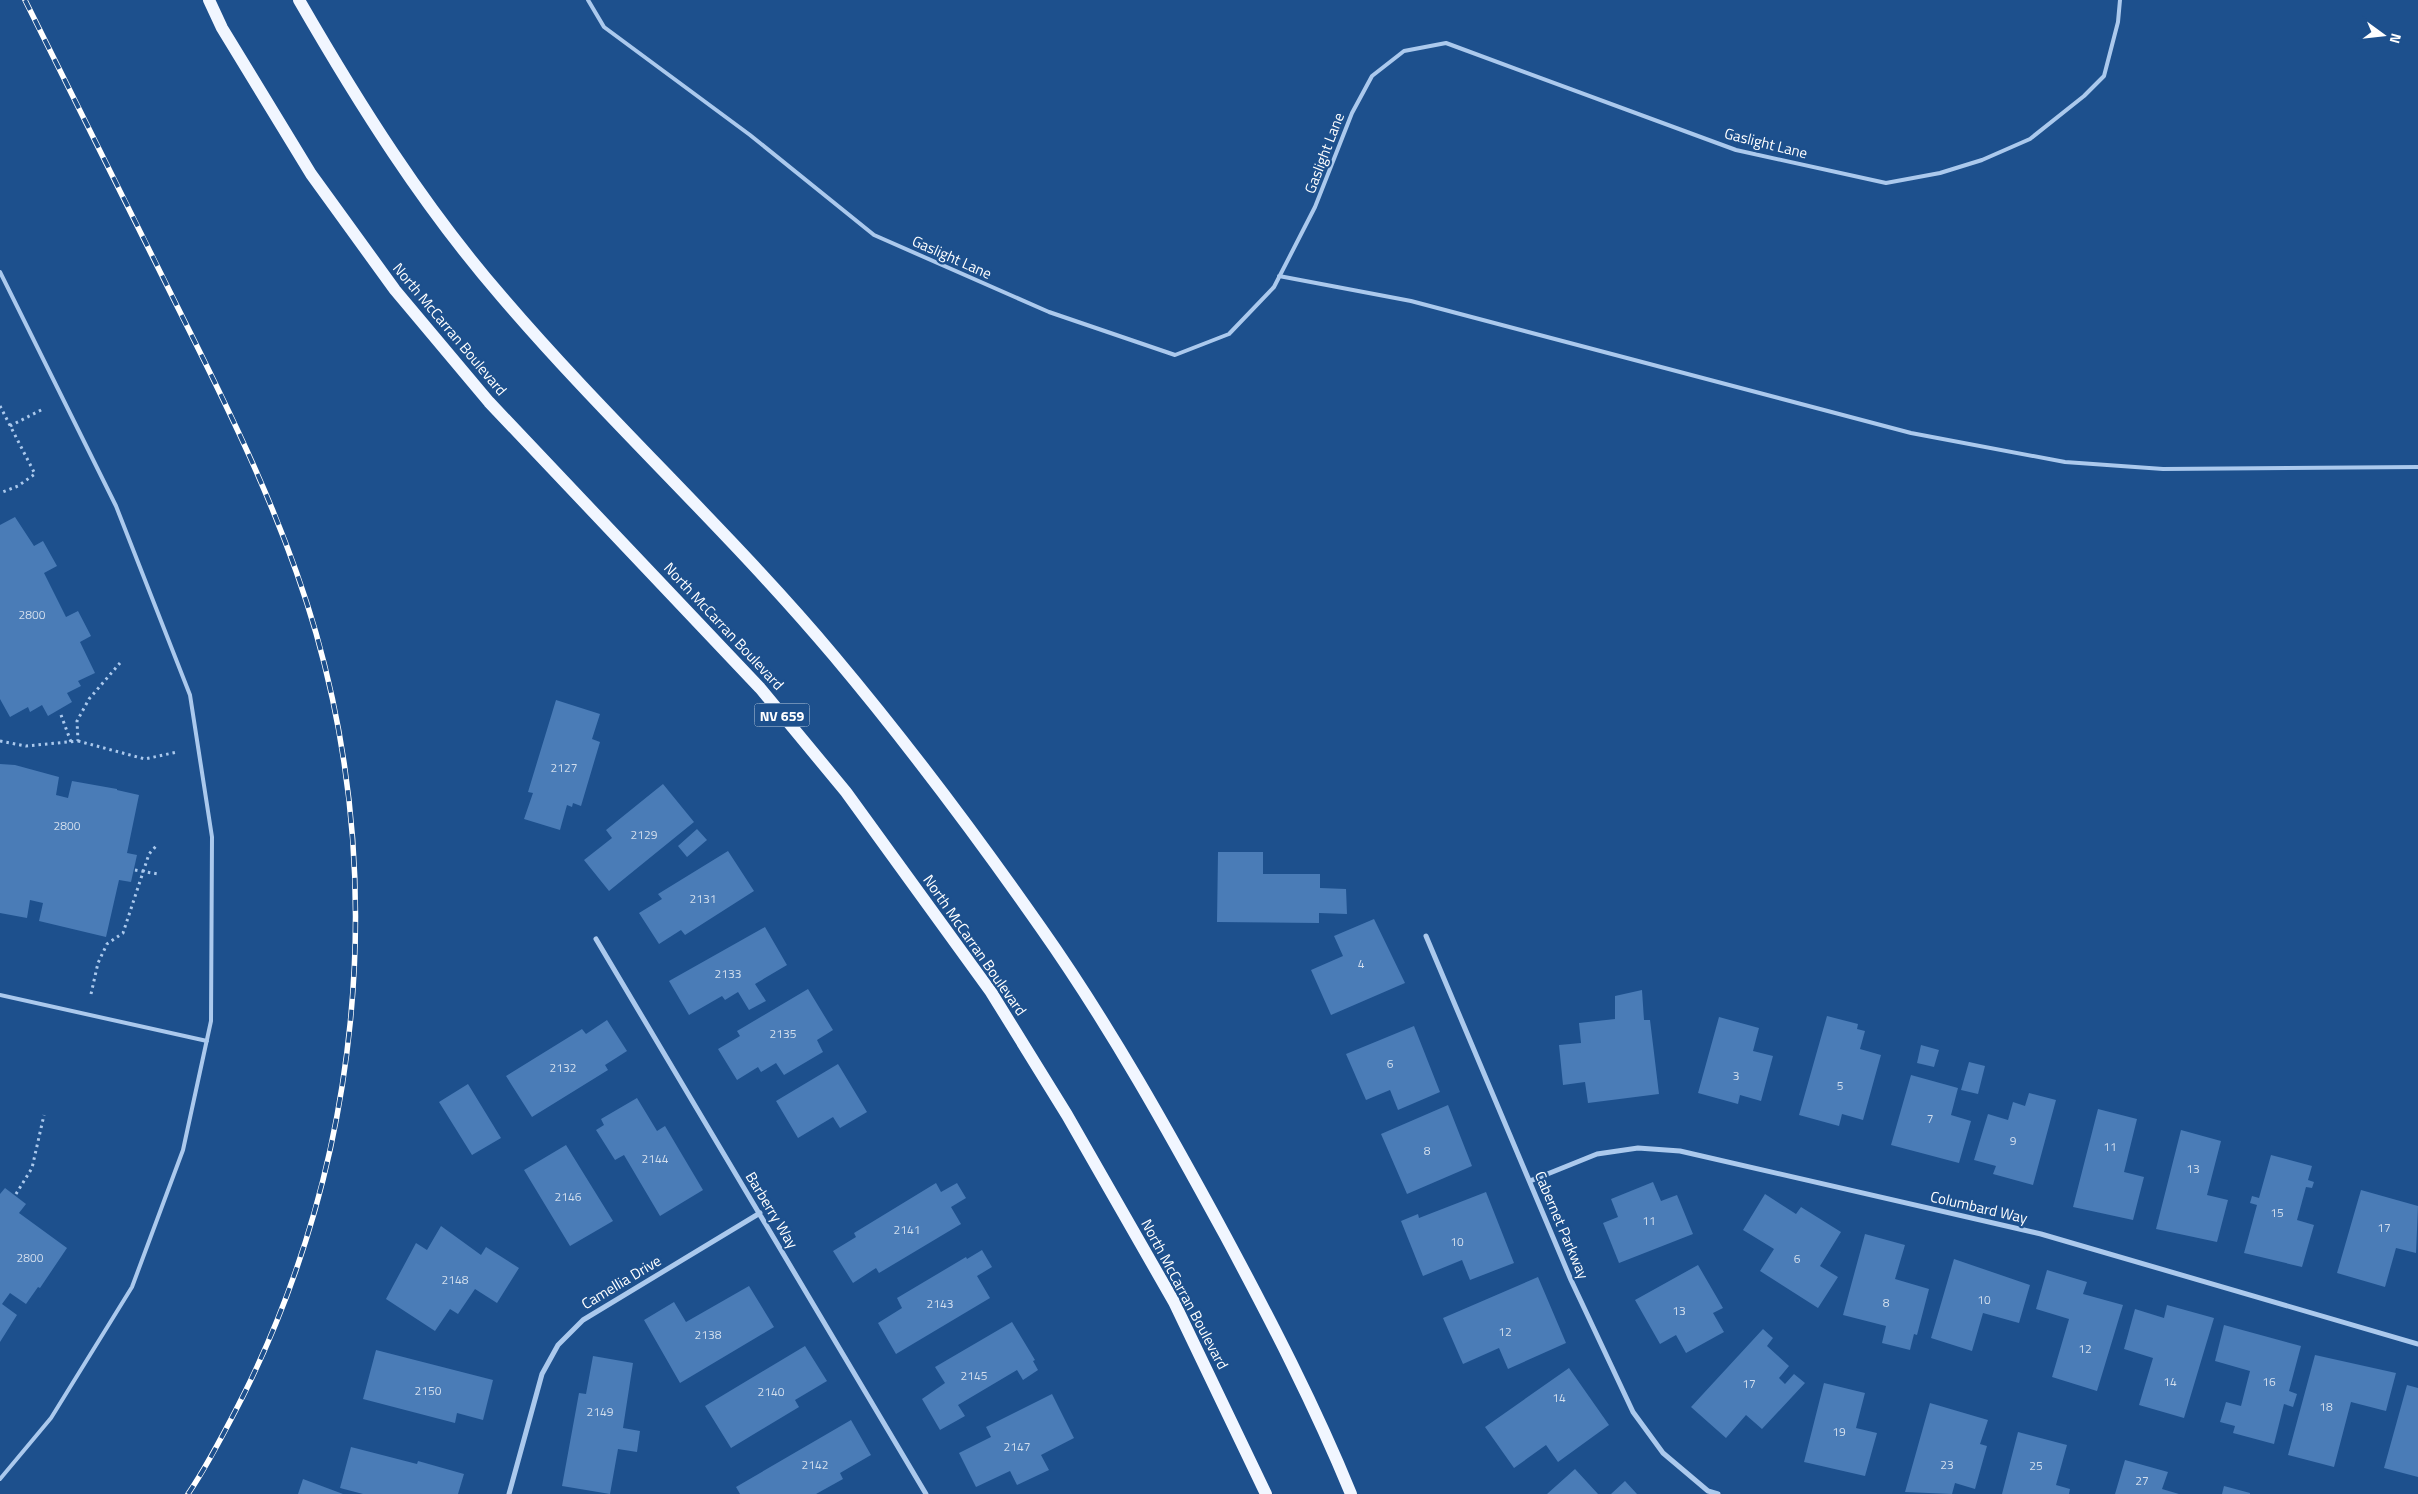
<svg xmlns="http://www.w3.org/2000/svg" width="2418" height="1494" font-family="'Titillium Web',sans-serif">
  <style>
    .building { fill: #4a7cb7 }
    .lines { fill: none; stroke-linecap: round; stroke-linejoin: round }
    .path { stroke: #abc9ed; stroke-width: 3; stroke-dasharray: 2.5 4; stroke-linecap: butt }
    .service { stroke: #abc9ed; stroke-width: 4 }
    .minor { stroke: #abc9ed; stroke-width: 5 }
    .primary { stroke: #f1f6ff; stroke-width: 12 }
    .rail-casing { stroke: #fff; stroke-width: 5.5 }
    .rail { stroke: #1d508d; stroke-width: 4; stroke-dasharray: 11; stroke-linecap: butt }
    .labels { text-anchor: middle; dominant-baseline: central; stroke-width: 4.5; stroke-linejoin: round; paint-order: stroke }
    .number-label { font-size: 12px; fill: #d2deed }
    .shield { fill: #1d508d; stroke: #bbcadd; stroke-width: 1 }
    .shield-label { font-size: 14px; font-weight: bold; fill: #fff }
    .street-label { font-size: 15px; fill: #fff; stroke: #1d508d }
  </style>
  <rect width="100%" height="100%" fill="#1d508d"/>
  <path class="building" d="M15,517l19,29 9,-5 14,25 -13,7 22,44 12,-6 13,25 -11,6 15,31 -17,8 3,5 -14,7 5,9 -24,14 -6,-11 -12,7 -2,-5 -18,10 -10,-18v-174z
    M556,700l44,14 -8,25 8,3 -19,64 -8,-3 -1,4 -5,-2 -7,25 -36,-11 9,-26 -5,-1z
    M0,764l15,1 44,12 -3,18 12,3 4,-17 45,8v1l22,5 -12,58 10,2 -6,27 -12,-2 -13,57 -67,-16 4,-18 -13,-3 -3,18 -27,-5z
    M663,784l31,38 -85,69 -25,-31 28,-22 -6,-8z
    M697,829l10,11 -20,17 -9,-11z
    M728,851l26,40 -69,44 -4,-5 -22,14 -20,-31 23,-14 -4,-5z
    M1218,852h45v22h57v14l26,1 1,25 -28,-1v10l-102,-1z
    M1374,919l31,64 -74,32 -20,-45 32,-14 -9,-20z
    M765,927l22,38 -32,19 11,17 -17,9 -11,-18 -13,8 -3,-4 -33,19 -20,-34z
    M808,989l25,41 -16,10 6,12 -39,23 -8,-12 -15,9 -3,-5 -21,13 -19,-31 22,-13 -3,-5z
    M1642,990l2,30h6l9,74 -71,9 -3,-21 -22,3 -4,-40 22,-2 -2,-20 36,-4v-23z
    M1827,1016l31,8 -1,5 8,2 -5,18 21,6 -18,65 -21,-6 -3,12 -40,-11z
    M1719,1017l40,11 -6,23 20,5 -12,45 -21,-6 -2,9 -40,-11z
    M607,1020l20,31 -22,14 3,5 -76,47 -26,-41 76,-47 4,5z
    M1414,1026l26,66 -42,18 -8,-20 -24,10 -20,-46z
    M1921,1045l18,5 -5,17 -17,-4z
    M1969,1062l16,4 -7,28 -17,-4z
    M838,1064l29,48 -27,16 -7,-11 -35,21 -22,-37z
    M1911,1075l47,13 -7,27 20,6 -12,42 -68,-18z
    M468,1084l33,54 -29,17 -33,-53z
    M2029,1093l27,7 -23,85 -40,-11 3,-8 -22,-6 14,-46 20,6 5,-18 12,4z
    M637,1098l20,33 8,-5 38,64 -43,26 -36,-61 -9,5 -19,-30 8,-5 -3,-6z
    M1448,1105l24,61 -65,28 -26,-60z
    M2098,1109l39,10 -13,53 20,5 -11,43 -60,-13z
    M2181,1130l40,11 -14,54 21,5 -11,42 -61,-13z
    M566,1145l47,76 -43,25 -46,-76z
    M2271,1155l41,11 -4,14 6,2 -2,6 -6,-1 -9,33 17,5 -12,42 -58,-14 13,-48 -7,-2 2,-7 7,2z
    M1653,1182l8,19 16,-6 16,39 -74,29 -16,-40 15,-6 -7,-18z
    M936,1183l5,9 16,-9 9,15 -15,9 10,17 -82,49 -3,-5 -23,15 -20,-32 23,-14 -2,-4z
    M5,1188l21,16 -7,9 48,35 -27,40 -2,-1 -12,17 -16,-11 -8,11 15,11 -17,27v-148z
    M2361,1190l57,16 -2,47 -20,-5 -11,39 -48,-14z
    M1486,1192l28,71 -44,17 -8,-20 -39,16 -22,-55 17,-7 1,4z
    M1765,1194l31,20 5,-7 40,25 -21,34 18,11 -20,31 -58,-37 14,-22 -31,-19z
    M441,1226l40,29 5,-8 33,21 -22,35 -22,-14 -17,25 -8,-5 -15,22 -49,-32 30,-56 11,7z
    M1865,1234l40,11 -10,34 34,10 -12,46 -3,-1 -4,16 -28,-7 4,-17 -43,-11z
    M982,1250l10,17 -15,9 13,22 -94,56 -18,-31 24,-15 -5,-10 69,-41 1,2z
    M1954,1259l76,26 -11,38 -36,-10 -11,38 -41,-13z
    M1698,1265l25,43 -10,5 11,19 -38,21 -10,-18 -16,9 -25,-44z
    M2047,1270l40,12 -4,12 40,11 -26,86 -45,-14 17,-58 -33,-10z
    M1538,1277l28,66 -58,26 -9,-21 -36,16 -20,-46z
    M749,1286l25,41 -94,56 -36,-63 30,-18 12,20z
    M2167,1305l47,13 -30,100 -45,-13 14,-47 -29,-9 11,-40 29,9z
    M1012,1322l23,38 -2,1 5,9 -15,10 -6,-10 -59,35 7,11 -25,14 -18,-31 23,-16 -10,-16z
    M2224,1325l77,21 -12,45 8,3 -4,13 -9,-3 -10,40 -41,-11 2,-7 -15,-4 6,-20 15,4 9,-35 -35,-10z
    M1763,1329l10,9 -6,8 22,20 -10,12 6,6 9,-10 11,9 -43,46 -16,-14 -20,23 -35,-31z
    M805,1346l22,35 -32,19 4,7 -68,41 -26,-42z
    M376,1350l117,30 -10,40 -26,-7 -2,10 -92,-24z
    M2315,1355l81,18 -10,38 -35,-9 -17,65 -46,-12z
    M593,1356l40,7 -10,65 17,3 -3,21 -19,-3 -8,45 -48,-8 17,-93 7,1z
    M1569,1368l40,57 -51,37 -12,-17 -32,23 -29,-41z
    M1824,1383l41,10 -9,35 21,5 -12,43 -61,-14z
    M2407,1385l11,3v89l-34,-9z
    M1052,1394l22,44 -33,17 8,15 -32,15 -7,-14 -34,16 -17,-34 32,-16 -5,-10z
    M1930,1403l58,17 -8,24 7,2 -12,43 -20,-6 -3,11 -47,-2z
    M851,1420l20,35 -31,18 3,6 -27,15h-76l-4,-7z
    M2018,1432l49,13 -11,40 14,4 -1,5h-67z
    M351,1447l66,17 1,-3 46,13 -6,20h-95l-23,-6z
    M2125,1460l43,12 -6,17 17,5h-64z
    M1575,1469l23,25h-51z
    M303,1479l40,15h-45z
    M1625,1481l12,13h-26z
    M2224,1486l26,7v1h-28z"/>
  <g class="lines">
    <path class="path" d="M0,406l35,68 -17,12 -18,7
      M10,426l33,-17
      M61,715l10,27
      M0,741l26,5 52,-5 -1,-20 12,-22 31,-36
      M78,741l67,18 32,-7
      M135,870l23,4
      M91,994l7,-31 9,-19 16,-11 26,-79 8,-9
      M16,1194l16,-26 12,-53"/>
    <path class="service" d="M588,0l16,27 146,108 124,100 175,77 126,43 54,-21 45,-47 41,-80 37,-94 20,-37 32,-25 42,-8 290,107 150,33 54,-10 42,-13 48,-21 54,-43 20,-20 14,-54 2,-22
      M0,272l116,234 74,189 22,142 -1,184 -28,129 -51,137 -81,131 -51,61
      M1279,276l132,25 500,132 154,29 98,7 255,-2
      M0,995l207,46"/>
    <path class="minor" d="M1426,936l145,344 62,132 30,41 45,38 10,3
      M596,939l330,555
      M1530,1181l67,-27 41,-6 42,3 361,83 377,110
      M509,1494l33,-120 16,-29 25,-25 177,-107"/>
    <path class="primary" d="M209,0l13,28 89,146 84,116 94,112 271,286 86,104 145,200 76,123 107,187 92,192
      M299,0c60,104 124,206 203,297 106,124 227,234 332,359 73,87 142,179 207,272 69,98 128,204 185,309 45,84 89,169 125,257"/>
    <defs>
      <path id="rail" d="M25,0c52,105 105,210 157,316 51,102 102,206 134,317 72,253 44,528 -73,763 -17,33 -34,67 -55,98"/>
    </defs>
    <use href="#rail" class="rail-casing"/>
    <use href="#rail" class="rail"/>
  </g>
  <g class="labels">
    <g class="number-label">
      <text x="32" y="614">2800</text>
      <text x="564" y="767">2127</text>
      <text x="67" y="825">2800</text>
      <text x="644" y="834">2129</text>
      <text x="703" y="898">2131</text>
      <text x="1361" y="963">4</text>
      <text x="728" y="973">2133</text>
      <text x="783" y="1033">2135</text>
      <text x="1390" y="1063">6</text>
      <text x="563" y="1067">2132</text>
      <text x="1736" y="1075">3</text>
      <text x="1840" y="1085">5</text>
      <text x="1930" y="1118">7</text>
      <text x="2013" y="1140">9</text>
      <text x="2110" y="1146">11</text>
      <text x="1427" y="1150">8</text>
      <text x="655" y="1158">2144</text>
      <text x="2193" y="1168">13</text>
      <text x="568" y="1196">2146</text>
      <text x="2277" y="1212">15</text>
      <text x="1649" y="1220">11</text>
      <text x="2384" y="1227">17</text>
      <text x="907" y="1229">2141</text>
      <text x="1457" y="1241">10</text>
      <text x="30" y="1257">2800</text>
      <text x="1797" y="1258">6</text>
      <text x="455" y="1279">2148</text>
      <text x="1984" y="1299">10</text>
      <text x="1886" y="1302">8</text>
      <text x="940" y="1303">2143</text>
      <text x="1679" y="1310">13</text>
      <text x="1505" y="1331">12</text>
      <text x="708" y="1334">2138</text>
      <text x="2085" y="1348">12</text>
      <text x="974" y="1375">2145</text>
      <text x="2170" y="1381">14</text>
      <text x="2269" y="1381">16</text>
      <text x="1749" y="1383">17</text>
      <text x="428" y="1390">2150</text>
      <text x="771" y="1391">2140</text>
      <text x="1559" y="1397">14</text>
      <text x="2326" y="1406">18</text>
      <text x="600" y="1411">2149</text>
      <text x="1839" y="1431">19</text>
      <text x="1017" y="1446">2147</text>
      <text x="815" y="1464">2142</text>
      <text x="1947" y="1464">23</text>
      <text x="2036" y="1465">25</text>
      <text x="2142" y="1480">27</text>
    </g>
    <rect class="shield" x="754.5" y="703.5" width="55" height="23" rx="4"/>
    <g class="shield-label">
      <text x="782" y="715">NV 659</text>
    </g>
    <g class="street-label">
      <text transform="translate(1766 143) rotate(14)">Gaslight Lane</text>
      <text transform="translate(1324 153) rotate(-69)">Gaslight Lane</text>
      <text transform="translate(952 257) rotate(24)">Gaslight Lane</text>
      <text transform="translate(450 329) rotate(50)">North McCarran Boulevard</text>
      <text transform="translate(724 626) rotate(47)">North McCarran Boulevard</text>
      <text transform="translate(975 945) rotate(55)">North McCarran Boulevard</text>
      <text transform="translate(1979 1207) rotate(13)">Columbard Way</text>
      <text transform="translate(772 1210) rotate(59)">Barberry Way</text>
      <text transform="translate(1562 1225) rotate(67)">Cabernet Parkway</text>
      <text transform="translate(621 1282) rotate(-31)">Camellia Drive</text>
      <text transform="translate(1185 1294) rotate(62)">North McCarran Boulevard</text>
    </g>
  </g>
  <g transform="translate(2383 35) rotate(105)" stroke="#1d508d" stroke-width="4" paint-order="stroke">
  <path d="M0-4L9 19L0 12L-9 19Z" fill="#ffffff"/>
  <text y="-8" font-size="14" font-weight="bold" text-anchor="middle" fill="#ffffff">N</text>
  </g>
</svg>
